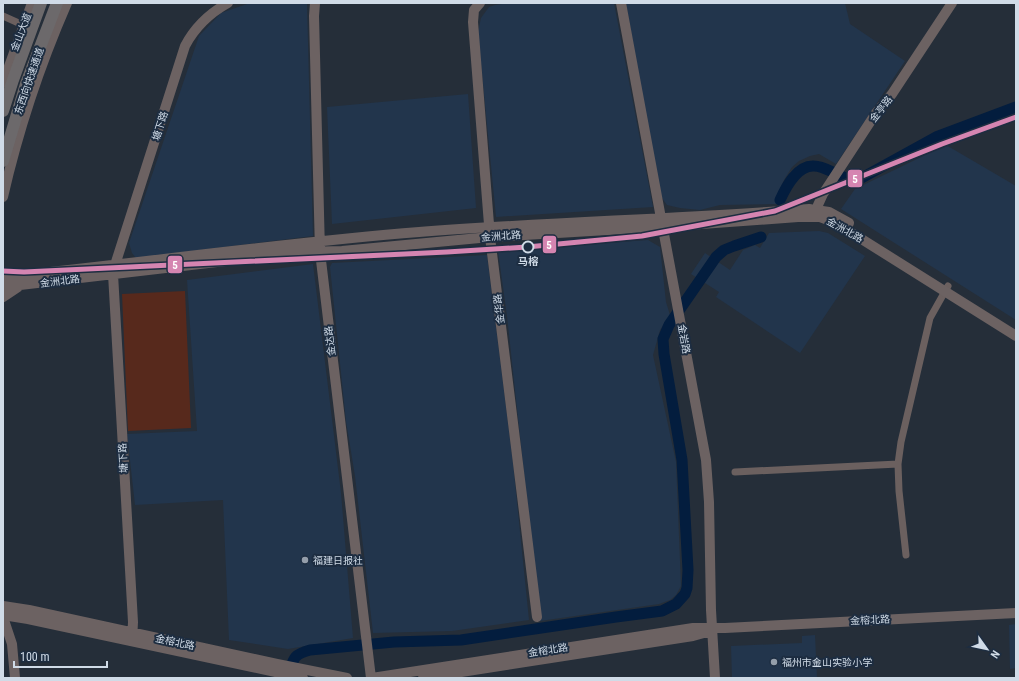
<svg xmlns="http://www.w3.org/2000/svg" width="1019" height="681" font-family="'Roboto Condensed','Noto Sans SC',sans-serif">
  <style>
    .built { fill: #22354c }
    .green { fill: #57291c }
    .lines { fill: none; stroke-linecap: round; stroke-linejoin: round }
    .river { stroke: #031d3e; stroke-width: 11 }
    .street { stroke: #6b605f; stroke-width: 7 }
    .secondary { stroke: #6c6262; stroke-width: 10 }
    .highway { stroke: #6c696b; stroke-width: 12 }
    .metro-1-casing { stroke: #1d2d41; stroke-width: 8 }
    .metro-1 { stroke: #d585b1; stroke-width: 5 }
    .stop-dot { fill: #1d2d41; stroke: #d0dbe7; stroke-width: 2 }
    .poi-dot { fill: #949eaa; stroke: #1d2d41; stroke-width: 1.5 }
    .labels { text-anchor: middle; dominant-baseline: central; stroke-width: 4; stroke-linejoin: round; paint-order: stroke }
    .street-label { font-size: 10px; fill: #d0dbe7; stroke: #1d2d41 }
    .stop-label { font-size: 10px; font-weight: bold; fill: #d0dbe7; stroke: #1d2d41 }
    .poi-label { font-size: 10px; fill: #d0dbe7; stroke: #1d2d41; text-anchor: start }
    .line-badge { stroke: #1d2d41; stroke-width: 1.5 }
    .badge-label { font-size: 11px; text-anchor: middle; font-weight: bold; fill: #fff }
  </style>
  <rect width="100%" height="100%" fill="#252e39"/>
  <path class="built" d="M264,3h39l4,1 6,232 -177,22 -4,-5 -3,-10 70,-207 22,-23 26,-9z
    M508,3h106l39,204 -157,10 -18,-185 3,-14 8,-11 6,-2z
    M626,3h219l5,21 55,37 -69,103 -17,-10 -9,2 -11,5 -7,6 -8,13 -7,15 -1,9 -56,1 -20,5 -20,-2 -13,-3 -5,-7 -3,-8z
    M468,94l8,114 -144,16 -5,-117z
    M946,145l70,41v134l-175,-111 14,-20z
    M819,231l9,2 37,23 -65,97 -84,-56 3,-5 -28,-18 14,-21 25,17 13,-20 12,-5 5,3 9,-15z
    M648,240l12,7 6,55 4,13 -10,15 -7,25 23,107 5,124 -5,9 -6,5 -11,4 -119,17 -33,-305 -9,-65z
    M487,255l26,208 16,157 -77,11 -79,2 -18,-157 -9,-55 -16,-154 2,-4z
    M313,264l28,229 12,145 -65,11 -59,-9 -6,-140 -88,5 -8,-71 70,-3 -10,-151z
    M1016,624v44l-6,1 -1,-44z
    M815,635l2,43h-85l-1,-32 71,-3v-7z"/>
  <path class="green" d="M185,291l6,137 -63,3 -6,-137z"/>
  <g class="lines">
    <path class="river" d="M780,200c6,-13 17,-35 34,-34 8,0 16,5 23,8 7,3 13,7 21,6l78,-43 80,-30
      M288,675c6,-16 4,-20 22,-25l84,-8 67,-2 155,-23 46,-6 14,-7 9,-10 2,-6 1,-18 -6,-110 -18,-106 -1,-15 6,-14 47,-68 8,-7 10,-4 27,-9"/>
    <path class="street" d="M3,16l20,9
      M735,472l163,-8
      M906,555l-7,-64 -1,-27 3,-22 29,-124 18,-32"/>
    <path class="secondary" d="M315,3l-1,13 6,236 51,426
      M480,3l-6,7 -1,12 17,215 47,380
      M621,3l85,457 3,42 2,108 4,68
      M3,83l29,-80
      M3,197c15,-66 37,-132 64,-194
      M815,215l3,-10 5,-11 53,-81 16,-19 60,-91
      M115,265l70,-219c10,-19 25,-33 43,-43
      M113,274l20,348 -1,19
      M3,277c139,-14 277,-34 416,-45 130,-10 260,-13 390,-23l20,3 20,11
      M3,287l301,-35 38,-1 148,-14 184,-11 124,-9h22l16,6 180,113
      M3,297l15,-10
      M3,606l26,4 248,54 70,14
      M3,615l25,4 275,59
      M3,617l9,27 3,34
      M372,678l321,-50h32l291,-15
      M423,678l270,-42 18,-5"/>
    <path class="highway" d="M3,111l10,-31 28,-77
      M3,161l23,-77 31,-81"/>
    <defs>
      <path id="metro-1" d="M3,271l21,1 423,-20 80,-5 115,-11 133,-25 167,-67 74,-27"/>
    </defs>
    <use href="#metro-1" class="metro-1-casing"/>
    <use href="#metro-1" class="metro-1"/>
  </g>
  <circle class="stop-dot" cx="528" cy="247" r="5.5"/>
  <g class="poi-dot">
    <circle cx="305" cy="560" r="4"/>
    <circle cx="774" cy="662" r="4"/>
  </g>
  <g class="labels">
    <g class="street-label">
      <text transform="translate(21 32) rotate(-69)">金山大道</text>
      <text transform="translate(29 81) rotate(-71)">东西向快速通道</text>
      <text transform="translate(881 109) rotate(-52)">金亭路</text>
      <text transform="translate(160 126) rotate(-72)">塘下路</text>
      <text transform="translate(845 230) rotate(29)">金洲北路</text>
      <text transform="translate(501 236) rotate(-4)">金洲北路</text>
      <text transform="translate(60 281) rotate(-7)">金洲北路</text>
      <text transform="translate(499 309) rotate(-97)">金华路</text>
      <text transform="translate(684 339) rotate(80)">金岩路</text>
      <text transform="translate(330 341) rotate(-97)">金达路</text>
      <text transform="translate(123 458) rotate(-93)">塘下路</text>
      <text transform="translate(870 620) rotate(-3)">金榕北路</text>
      <text transform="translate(175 642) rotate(12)">金榕北路</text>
      <text transform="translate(548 650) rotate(-9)">金榕北路</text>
    </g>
    <g class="stop-label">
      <text x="528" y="261">马榕</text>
    </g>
    <g class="poi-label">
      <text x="313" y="560">福建日报社</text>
      <text x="782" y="662">福州市金山实验小学</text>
    </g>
  </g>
  <g class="line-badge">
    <rect x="847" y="169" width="16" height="19" rx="4" fill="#d585b1"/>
    <rect x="542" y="235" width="15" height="19" rx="4" fill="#d585b1"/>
    <rect x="167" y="255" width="16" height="19" rx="4" fill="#d585b1"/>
  </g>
  <g class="badge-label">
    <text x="855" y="183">5</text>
    <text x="549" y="249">5</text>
    <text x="175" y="269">5</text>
  </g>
  <rect width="1019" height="681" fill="none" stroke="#d0dbe7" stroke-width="8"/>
  <g transform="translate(987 649) rotate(123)" stroke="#1d2d41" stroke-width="3" paint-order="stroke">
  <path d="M0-3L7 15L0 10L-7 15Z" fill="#d0dbe7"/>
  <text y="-6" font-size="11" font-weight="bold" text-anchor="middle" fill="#d0dbe7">N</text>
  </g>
  <path d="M14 661v6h93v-6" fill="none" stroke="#d0dbe7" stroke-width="2"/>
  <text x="20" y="661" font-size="12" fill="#d0dbe7" stroke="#1d2d41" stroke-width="3" paint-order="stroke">100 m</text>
</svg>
